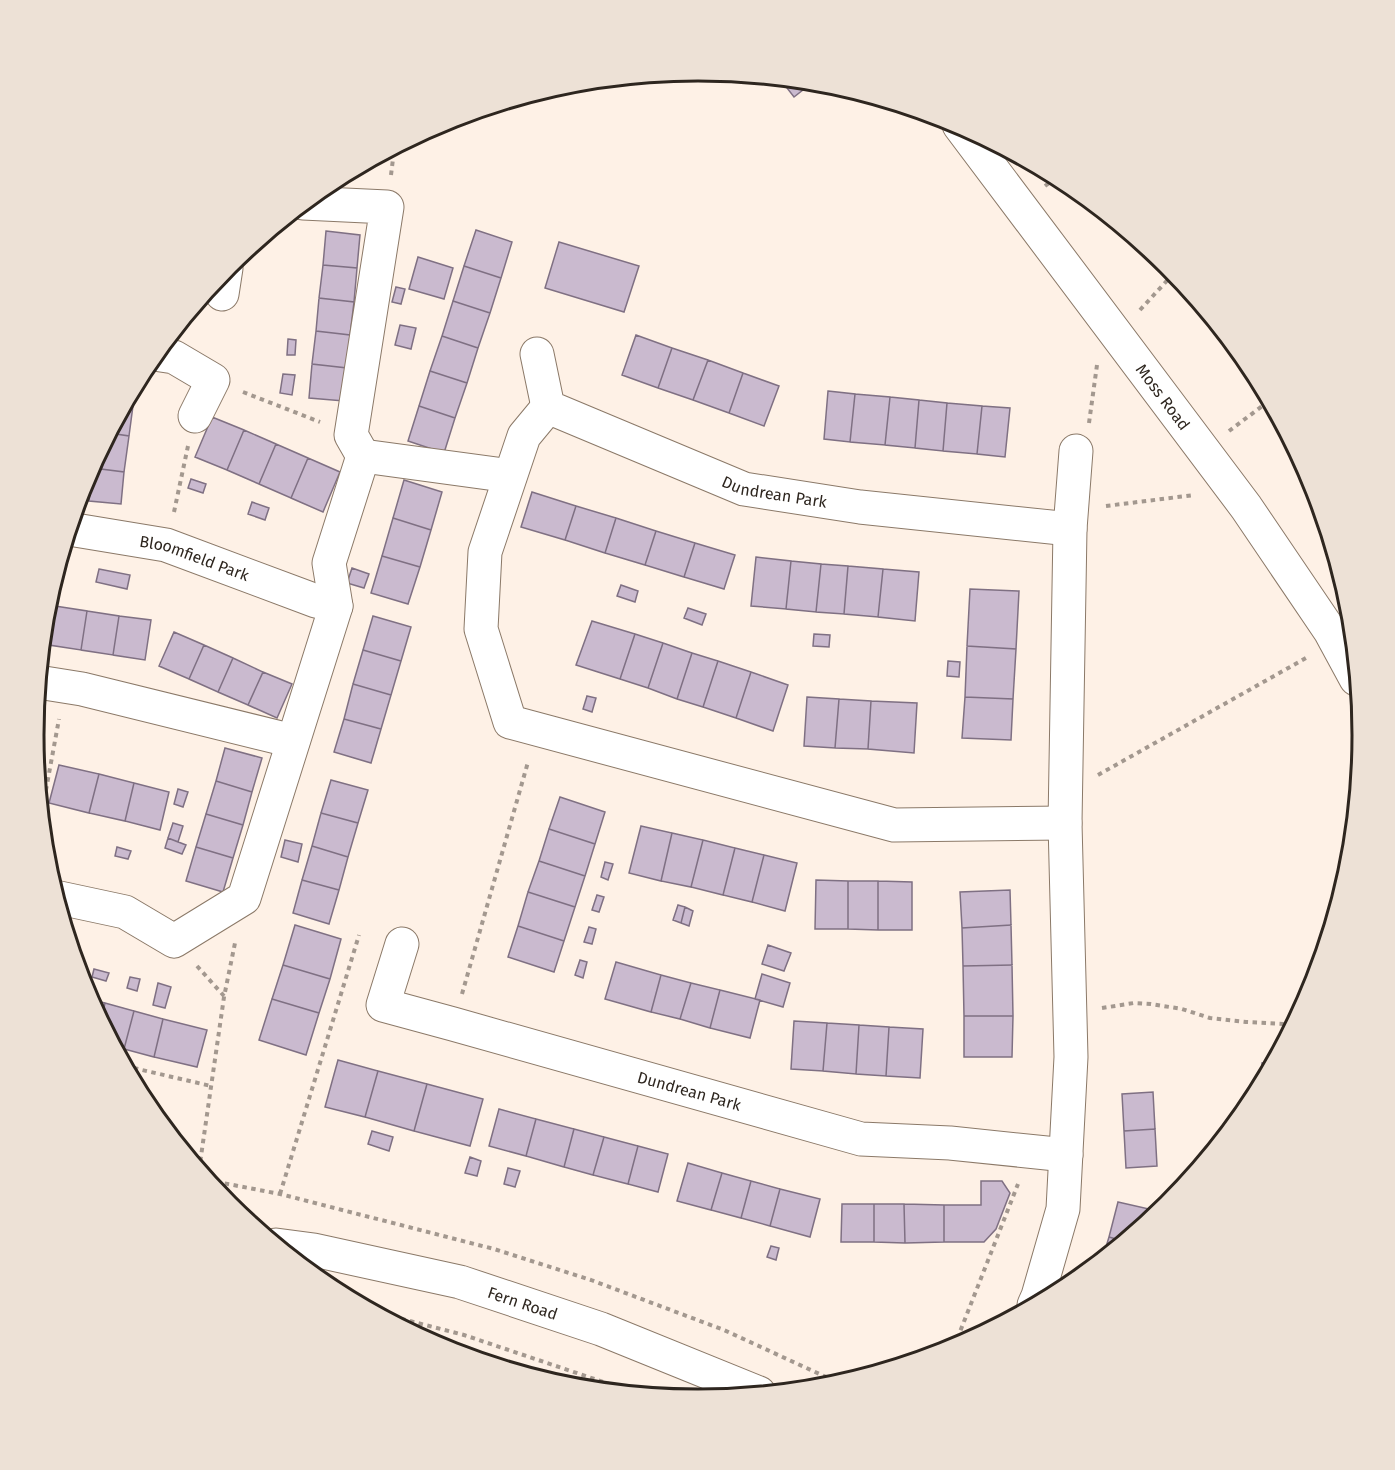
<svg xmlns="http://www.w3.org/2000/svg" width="1395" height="1470" font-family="'Fira Sans',sans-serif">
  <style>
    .building { fill: #cabacf; stroke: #7f7083; stroke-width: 1.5 }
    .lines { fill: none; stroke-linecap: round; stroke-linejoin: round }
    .minor-casing { stroke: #8b7968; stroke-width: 35 }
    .path { stroke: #a3988f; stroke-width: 4; stroke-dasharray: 4.5 4.5; stroke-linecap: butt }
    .minor { stroke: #fff; stroke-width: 33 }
    .labels { text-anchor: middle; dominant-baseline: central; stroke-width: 4.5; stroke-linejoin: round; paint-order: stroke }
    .street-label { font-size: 16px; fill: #2e261f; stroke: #fef1e6 }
    .rim { fill: none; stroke: #2e261f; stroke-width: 3 }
  </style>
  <rect width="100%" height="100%" fill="#fef1e6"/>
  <path class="building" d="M780,79l33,3 -19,15z
    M476,230l36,12 -11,36 -37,-12z
    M326,231l34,4 -3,33 -34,-3z
    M559,242l80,24 -15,46 -79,-24z
    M418,257l35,11 -9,31 -35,-10z
    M323,265l34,3 -3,34 -35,-4z
    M464,266l37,12 -11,35 -37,-12z
    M396,287l9,2 -4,15 -9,-2z
    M319,298l35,4 -4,33 -34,-4z
    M453,301l37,12 -12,35 -36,-12z
    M400,325l16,3 -5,21 -16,-4z
    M316,331l34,4 -3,33 -35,-4z
    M636,335l36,13 -14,40 -36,-13z
    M442,336l36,12 -11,35 -37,-12z
    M288,339l8,1 -1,15h-8z
    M672,348l36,12 -15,40 -35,-12z
    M708,360l35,13 -14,40 -36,-13z
    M312,364l35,4 -3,33 -35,-3z
    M430,371l37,12 -12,35 -36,-12z
    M743,373l36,13 -15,40 -35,-13z
    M283,374l12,1 -3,20 -12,-2z
    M828,391l27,3 -5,48 -26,-3z
    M855,394l35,3 -5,48 -35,-3z
    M128,397l6,1 -5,38 -20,-3z
    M890,397l29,3 -4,48 -30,-3z
    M919,400l28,3 -4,48 -28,-3z
    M947,403l35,3 -5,48 -34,-3z
    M419,406l36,12 -11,35 -36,-12z
    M982,406l28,2 -5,49 -28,-3z
    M212,417l32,13 -17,40 -32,-13z
    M244,430l32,14 -17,40 -32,-14z
    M109,433l20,3 -5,36 -31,-4 1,-6z
    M276,444l32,14 -17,40 -32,-14z
    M308,458l32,14 -17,40 -32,-14z
    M93,468l31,4 -3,32 -32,-3z
    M191,479l15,5 -3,9 -15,-5z
    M404,480l38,12 -11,38 -38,-12z
    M532,492l44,14 -11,34 -44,-13z
    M252,502l17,6 -4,12 -17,-6z
    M576,506l40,12 -11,35 -40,-13z
    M393,518l38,12 -11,37 -38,-11z
    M616,518l40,13 -11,34 -40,-12z
    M656,531l39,12 -11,34 -39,-12z
    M695,543l40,12 -11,34 -40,-12z
    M382,556l38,11 -12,37 -37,-11z
    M756,557l35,4 -5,48 -35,-3z
    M791,561l30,3 -5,48 -30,-3z
    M821,564l27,2 -4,48 -28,-2z
    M848,566l35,3 -5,48 -34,-3z
    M352,568l17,6 -5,14 -17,-5z
    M99,569l31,6 -3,14 -31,-7z
    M883,569l36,3 -4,49 -37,-4z
    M621,585l17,6 -3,11 -18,-6z
    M970,589l49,2 -3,58 -49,-3z
    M46,604l9,2 -6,39 -7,-1z
    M55,606l32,5 -6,39 -32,-5z
    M688,608l18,6 -4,11 -18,-7z
    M87,611l32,5 -6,39 -32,-5z
    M119,616l32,4 -6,40 -32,-5z
    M373,616l38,11 -10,34 -38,-11z
    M592,621l43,13 -15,45 -44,-14z
    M174,632l30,13 -15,34 -30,-13z
    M635,634l28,9 -15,45 -28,-9z
    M814,634l16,1 -1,12 -16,-1z
    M663,643l29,10 -15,46 -29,-11z
    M204,645l29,13 -15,34 -29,-13z
    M967,646l49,3 -3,50 -48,-2z
    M363,650l38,11 -10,34 -38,-11z
    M692,653l26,8 -15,46 -26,-8z
    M233,658l30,14 -15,33 -30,-13z
    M718,661l33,11 -15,46 -33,-11z
    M948,661l12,1 -1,15 -12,-1z
    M263,672l29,12 -15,34 -29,-13z
    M751,672l37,13 -15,46 -37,-13z
    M353,684l38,11 -10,34 -37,-10z
    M587,696l9,2 -4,14 -9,-3z
    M807,697l32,2 -4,49 -31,-2z
    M965,697l48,2 -2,41 -49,-2z
    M839,699l32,2 -3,48 -33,-1z
    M871,701l46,2 -3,50 -46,-4z
    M344,719l37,10 -10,34 -37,-11z
    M225,748l37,10 -10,34 -36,-11z
    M35,759l9,2 -5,31z
    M59,765l40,9 -10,39 -40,-10z
    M99,774l35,9 -9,38 -36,-8z
    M331,780l37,10 -10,33 -37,-10z
    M216,781l36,11 -9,33 -37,-11z
    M134,783l35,9 -9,38 -35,-9z
    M178,789l10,3 -5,15 -9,-3z
    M560,797l45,15 -10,32 -46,-15z
    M321,813l37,10 -10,34 -36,-11z
    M206,814l37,11 -10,33 -37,-11z
    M173,823l10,3 -5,16 -10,-4z
    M641,826l31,7 -11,48 -32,-8z
    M549,829l46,15 -10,32 -46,-15z
    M672,833l31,7 -12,47 -30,-6z
    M168,838l18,7 -4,9 -17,-6z
    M285,840l17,4 -4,18 -17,-5z
    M703,840l32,8 -12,47 -32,-8z
    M312,846l36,11 -9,33 -37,-10z
    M117,847l14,4 -3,8 -13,-3z
    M196,847l37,11 -10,34 -37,-11z
    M735,848l29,7 -12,47 -29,-7z
    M764,855l33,8 -12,48 -33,-9z
    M539,861l46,15 -10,31 -47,-15z
    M605,862l8,2 -5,16 -7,-3z
    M302,880l37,10 -10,34 -36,-11z
    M816,880l32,1v48h-33z
    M848,881h30v49l-30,-1z
    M878,881l34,1v48h-34z
    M1010,890l1,35 -49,3 -2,-36z
    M528,892l47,15 -11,34 -46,-15z
    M597,895l7,2 -5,15 -7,-2z
    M678,905l7,2 -4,16 -8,-3z
    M685,907l8,4 -4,15 -8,-3z
    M295,925l46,14 -11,40 -47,-14z
    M1011,925l1,40 -49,1 -1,-38z
    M518,926l46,15 -10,31 -46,-15z
    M589,927l7,2 -4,15 -8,-2z
    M768,945l23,8 -7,18 -22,-7z
    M580,960l7,2 -4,16 -8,-3z
    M616,962l45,13 -10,37 -46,-13z
    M283,965l47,14 -11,34 -47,-14z
    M1012,965l1,51h-49l-1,-50z
    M94,969l15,4 -3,8 -14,-4z
    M762,974l28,9 -7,24 -28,-8z
    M661,975l30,8 -11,36 -29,-7z
    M130,977l10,2 -3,12 -10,-3z
    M158,983l13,4 -6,21 -12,-3z
    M691,983l29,7 -10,38 -30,-9z
    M720,990l40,10 -10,38 -40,-10z
    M89,999l16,4 -4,18z
    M272,999l47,14 -13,42 -47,-15z
    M105,1003l29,8 -10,38 -10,-2 -13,-26z
    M134,1011l29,8 -9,38 -30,-8z
    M964,1016h49l-1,41h-48z
    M163,1019l44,11 -10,37 -43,-10z
    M794,1021l33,2 -4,48 -32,-2z
    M827,1023l32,2 -3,49 -33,-3z
    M859,1025l30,2 -3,49 -30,-2z
    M889,1027l34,2 -3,49 -34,-2z
    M338,1060l40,11 -13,46 -40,-10z
    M1272,1062l-6,12h-4v-11z
    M378,1071l49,13 -13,47 -49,-14z
    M427,1084l56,15 -13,47 -56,-15z
    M1153,1092l2,37 -31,2 -2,-37z
    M499,1109l37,10 -10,37 -37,-10z
    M536,1119l38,10 -10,38 -38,-11z
    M574,1129l30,8 -11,38 -29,-8z
    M1155,1129l2,37 -31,2 -2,-37z
    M372,1131l21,6 -4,14 -21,-7z
    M604,1137l34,9 -10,38 -35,-9z
    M638,1146l30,8 -10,38 -30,-8z
    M470,1157l11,4 -4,15 -12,-3z
    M688,1163l34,10 -11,37 -34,-9z
    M508,1168l12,3 -5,16 -11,-3z
    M722,1173l29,8 -10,37 -30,-8z
    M751,1181l29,8 -10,37 -29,-8z
    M981,1181h21l8,12 -14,36 -12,13h-40v-37h37z
    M780,1189l40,10 -10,38 -40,-11z
    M1118,1202l31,7 -4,14 -22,18 -14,-4z
    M842,1204h32v38h-33z
    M874,1204h30l1,39 -31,-1z
    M904,1204l40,1v37l-39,1z
    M1109,1237l14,4 -20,16z
    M771,1246l8,2 -3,12 -9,-3z"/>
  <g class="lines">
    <defs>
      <g id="minor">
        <path id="s1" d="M959,125l287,382 84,124 26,48"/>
        <path d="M222,294l4,-26"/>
        <path d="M154,354l20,3 39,23 -18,36"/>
        <path id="s2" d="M537,354l11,53 196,82 116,18 210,22"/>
        <path d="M548,407l-24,29 -39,116 -4,77 29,93 384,103 171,-2"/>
        <path d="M363,456l147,20"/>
        <path id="s3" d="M69,529l97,16 150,56 20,5"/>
        <path d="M38,682l44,7 211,52"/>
        <path d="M55,897l70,15 49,29 70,-43 92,-292 -7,-43 34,-107 -12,-21 36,-228 -84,-4"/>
        <path id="s4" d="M402,944l-19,61 70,19 408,115 89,4 116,12"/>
        <path id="s5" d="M276,1245l38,5 146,32 141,47 158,64"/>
        <path d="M1034,1305l4,-9 25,-87 8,-152 -6,-234 5,-294 6,-78"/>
      </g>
    </defs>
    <use href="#minor" class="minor-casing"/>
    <path class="path" d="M391,175l2,-16 -1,-10
      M1045,186l12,-9
      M1140,310l34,-37
      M243,392l77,30
      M1089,423l8,-58
      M1229,431l40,-30
      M1106,506l88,-11
      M174,512l14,-66
      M1098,775l208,-117
      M41,817l18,-98
      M197,966l27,30
      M462,994l66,-232
      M1102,1008l32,-5 17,1 31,5 28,9 36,4 37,2 10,-1
      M125,1066l86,20
      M199,1170l25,-173 11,-54
      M207,1180l73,14 214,55 97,31 133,50 115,53
      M280,1194l79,-259
      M375,1312l89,23 172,58
      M954,1347l64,-163"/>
    <use href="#minor" class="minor"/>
  </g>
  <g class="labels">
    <g class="street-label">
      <text stroke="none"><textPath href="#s1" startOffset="340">Moss Road</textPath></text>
      <text stroke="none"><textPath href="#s2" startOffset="297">Dundrean Park</textPath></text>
      <text stroke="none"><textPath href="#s3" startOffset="129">Bloomfield Park</textPath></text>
      <text stroke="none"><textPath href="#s4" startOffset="382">Dundrean Park</textPath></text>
      <text stroke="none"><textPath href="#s5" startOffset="254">Fern Road</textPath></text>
    </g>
  </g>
  <path d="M0 0H1395V1470H0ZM44 735a654 654 0 1 1 1308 0a654 654 0 1 1-1308 0Z" fill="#ede1d6" fill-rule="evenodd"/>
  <path class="rim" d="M44 735a654 654 0 1 1 1308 0a654 654 0 1 1-1308 0Z"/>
</svg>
